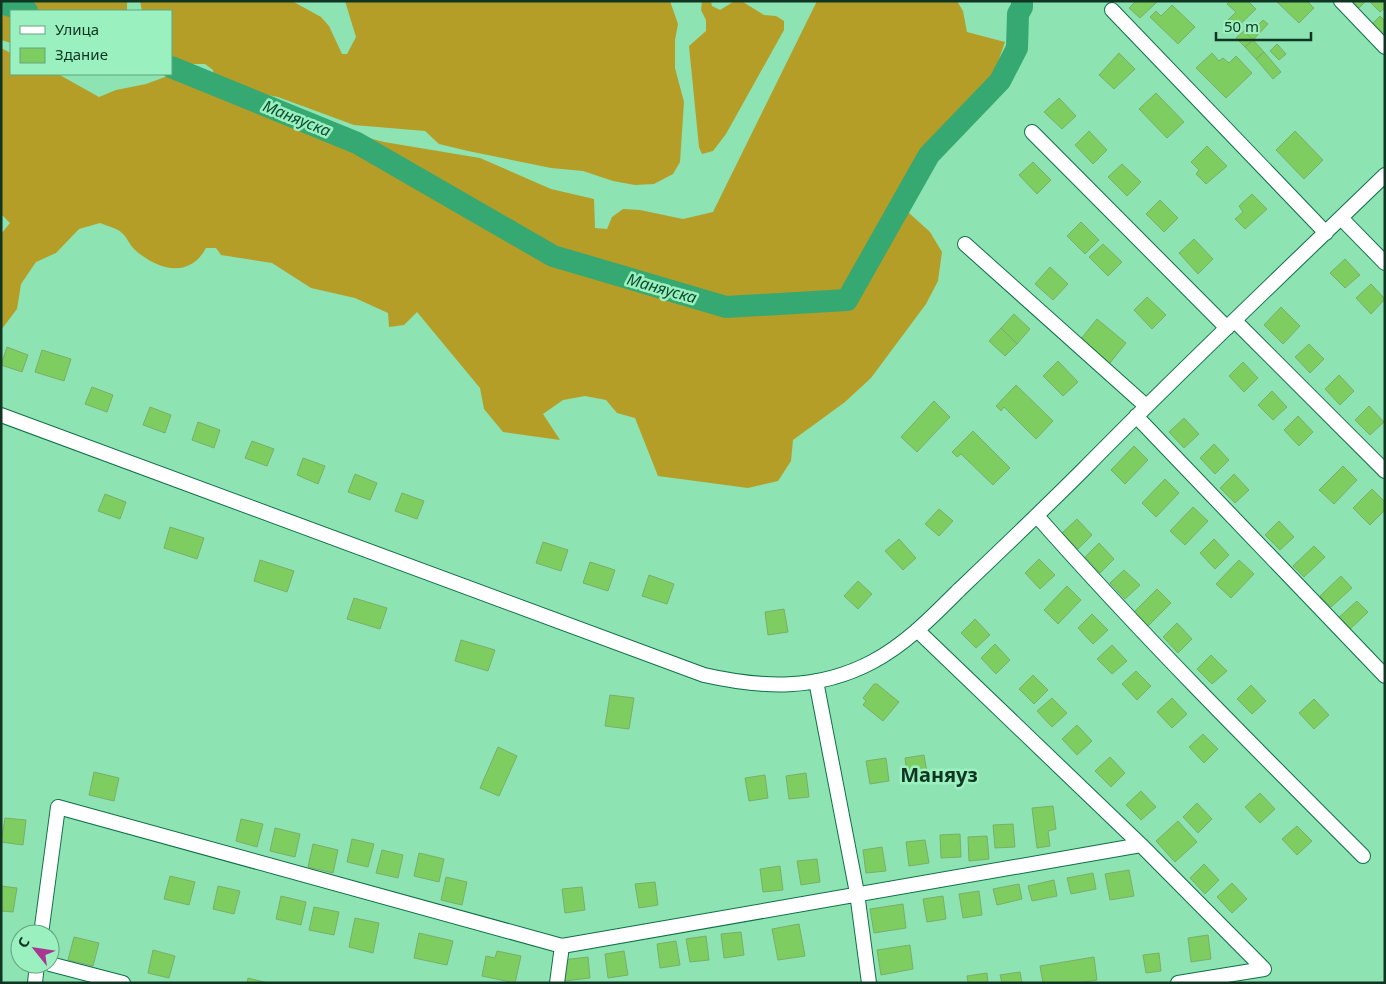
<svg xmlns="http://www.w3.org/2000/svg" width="1386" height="984" font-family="'Noto Sans',sans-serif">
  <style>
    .forest { fill: #b49e28 }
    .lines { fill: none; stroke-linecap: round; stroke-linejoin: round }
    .river { stroke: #36a871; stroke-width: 22 }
    .building { fill: #7dcd60; stroke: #7bae6a }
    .minor-casing { stroke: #0d7046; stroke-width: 16 }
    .minor { stroke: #fff; stroke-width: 14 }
    .labels { text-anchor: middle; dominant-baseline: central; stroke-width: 5; stroke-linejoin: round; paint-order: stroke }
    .water-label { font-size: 16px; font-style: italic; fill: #0e4b2f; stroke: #9af0be }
    .district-label { font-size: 20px; font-weight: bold; fill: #103522; stroke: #9af0be }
  </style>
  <rect width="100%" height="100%" fill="#8de3b2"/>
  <path class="forest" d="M1,1h126v10h-116v32l-10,-3z
    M140,1h152l29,16 8,9 13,28h5l9,-17 -11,-36h325l8,23 -3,16v28l9,34 -4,60 -7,12 -19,10 -19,1 -22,-4 -30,-10 -32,-3 -83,-17 -29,-7 -14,-13 -71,-6 -76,-28 -31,-6 -33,-14 -1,-7 -8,-6h-34v-53h-29z
    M702,1h9l1,5 8,4 13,-8h10l21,13 12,1 8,5v9l-58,104 -13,17 -11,3 -3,-7 -10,-101 17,-15v-11l-5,-10z
    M817,1h140l6,10 4,21 38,10 -12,34 -66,73 -30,53 33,30 12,20 -4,29 -12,23 -55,74 -26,24 -52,38 -2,21 -13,20 -30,7 -90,-12 -23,-58 -18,-5 -11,-13 -21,-4 -22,4 -20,14 17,26 -57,-8 -19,-23 -4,-21 -63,-76 -13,13 -15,2 -1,-14 -33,-15 -44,-10 -39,-25 -51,-8 -5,-7h-10c-17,32 -50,21 -72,1 -5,-5 -7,-12 -12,-16 -5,-5 -15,-7 -22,-10l-21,6 -23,24 -20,9 -15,22 -4,25 -16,21v-96l9,-11 -9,-9v-166l10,5v21h47l41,23 17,-7 30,-6 27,-10 157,54 54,14 96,16 71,31 43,10 1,29 12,1 5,-12 11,-8 17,1 43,9 30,-7z"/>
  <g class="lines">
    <path class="river" d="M1,3l26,8
      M171,67l186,76 196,113 173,51 121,-7 82,-145 71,-74 17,-33 1,-34 4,-7v-6"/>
  </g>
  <path class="building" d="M1136,1h22l-18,17 -11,-10z
    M1230,1h18l8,8 -24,23 -8,-8 12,-12 -9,-8z
    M1276,1h31l7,7 -15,15z
    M1352,1h12l1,1 -6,6z
    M1369,1h16v7l-5,4z
    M1172,5l23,22 -17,17 -28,-27 6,-6 5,5z
    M1380,16l5,5 -1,15 -12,-12z
    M1263,20l5,4 -15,16 -9,-9 7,-8 5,4z
    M1244,31l9,9 -8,7 -9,-9z
    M1253,40l11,12 -8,7 -11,-12z
    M1277,44l9,10 -7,6 -9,-9z
    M1264,52l17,20 -8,7 -17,-20z
    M1119,53l16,16 -21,20 -15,-14z
    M1212,53l7,8 4,-3 6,5 7,-7 16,17 -26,25 -30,-30z
    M1156,93l28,29 -17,16 -28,-29z
    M1059,98l17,18 -14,13 -18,-17z
    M1089,131l18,19 -14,14 -18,-19z
    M1295,131l28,29 -19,19 -28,-29z
    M1207,146l20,20 -21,18 -10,-10 3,-4 -8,-8z
    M1033,162l18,18 -14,14 -18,-19z
    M1122,164l19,18 -14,14 -19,-19z
    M1252,194l15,15 -22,20 -10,-10 8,-7 -4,-6z
    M1160,200l18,18 -14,14 -18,-18z
    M1081,222l18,18 -14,14 -18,-18z
    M1194,239l19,20 -15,15 -19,-21z
    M1103,244l19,18 -14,14 -19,-19z
    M1345,259l15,16 -15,13 -15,-15z
    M1050,267l18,17 -15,16 -18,-16z
    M1371,284l14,15 -14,15 -15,-16z
    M1147,297l19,18 -14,14 -18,-19z
    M1281,307l19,19 -17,18 -19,-19z
    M1014,314l16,15 -13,15 -16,-16z
    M1097,319l29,24 -17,21 -29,-24z
    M1001,328l16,16 -12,12 -16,-15z
    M1309,344l15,15 -14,14 -15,-16z
    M7,347l21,8 -6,17 -21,-7z
    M42,350l29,9 -7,22 -29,-9z
    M1058,361l20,21 -15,14 -20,-20z
    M1243,362l15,16 -14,14 -15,-16z
    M1339,375l15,16 -14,14 -15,-16z
    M1016,385l37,36 -17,18 -32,-32 -3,4 -5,-5z
    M92,387l21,8 -6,17 -22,-8z
    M1272,391l15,16 -14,13 -15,-15z
    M934,401l16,16 -33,35 -16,-15z
    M1369,406l15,16 -14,13 -15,-15z
    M150,407l21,8 -6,18 -22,-8z
    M1298,416l15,16 -14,14 -15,-16z
    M1184,418l15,16 -15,14 -15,-16z
    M198,422l22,8 -6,18 -22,-8z
    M973,431l37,37 -17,17 -32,-31 -4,3 -5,-5z
    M252,441l22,8 -7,17 -22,-8z
    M1214,444l15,16 -14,14 -15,-16z
    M1134,446l14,14 -23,24 -14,-14z
    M303,458l22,8 -7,18 -21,-9z
    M1343,466l14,14 -23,24 -15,-14z
    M355,474l22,9 -7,17 -22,-8z
    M1234,474l15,16 -14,13 -15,-15z
    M1165,479l14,14 -23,24 -14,-14z
    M1372,489l13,13v8l-15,15 -17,-17z
    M402,493l22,8 -7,18 -22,-8z
    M105,494l21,8 -6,17 -22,-8z
    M1193,507l15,14 -23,24 -15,-14z
    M939,509l14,12 -14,15 -14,-12z
    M1077,519l15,16 -14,14 -16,-16z
    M1279,521l15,16 -14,13 -15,-15z
    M170,527l34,11 -7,21 -33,-11z
    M899,539l17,19 -13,12 -18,-19z
    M1214,539l15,16 -14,14 -15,-16z
    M543,542l25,8 -7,21 -25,-8z
    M1099,543l15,16 -14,14 -15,-16z
    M1314,546l11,11 -21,20 -11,-11z
    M1039,559l16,16 -15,14 -15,-16z
    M260,560l34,11 -7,21 -33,-11z
    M1239,560l15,14 -23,24 -15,-14z
    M590,562l25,8 -7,21 -25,-8z
    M1124,570l16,15 -15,14 -15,-16z
    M649,575l25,9 -7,20 -25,-8z
    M1341,576l11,12 -21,19 -11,-11z
    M858,581l14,13 -14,15 -14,-13z
    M1067,586l14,14 -23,24 -14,-14z
    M1157,589l14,14 -23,23 -14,-14z
    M354,598l33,10 -7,21 -33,-10z
    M1357,601l11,11 -21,20 -11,-12z
    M784,609l4,23 -20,3 -3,-23z
    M1092,614l16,16 -15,14 -15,-16z
    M975,619l15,16 -14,13 -15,-15z
    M1177,623l15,16 -14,14 -15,-16z
    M461,640l34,10 -7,21 -33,-10z
    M995,644l15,16 -14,14 -15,-16z
    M1112,645l15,16 -15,13 -15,-15z
    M1211,655l16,16 -15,13 -15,-15z
    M1136,671l15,15 -14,14 -15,-16z
    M1033,675l15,15 -14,14 -15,-15z
    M874,684h3l22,18 -16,19 -20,-16 3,-4 -3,-3z
    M1251,685l15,16 -14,13 -15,-15z
    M610,695l24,3 -5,31 -24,-3z
    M1052,698l15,15 -15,14 -15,-16z
    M1172,698l15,16 -15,14 -15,-16z
    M1314,699l15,16 -15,14 -15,-16z
    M1077,725l15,16 -15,14 -15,-16z
    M1203,734l15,15 -14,14 -15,-16z
    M498,747l19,9 -18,40 -19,-8z
    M924,755l4,23 -20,3 -3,-23z
    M1110,757l15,16 -14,14 -16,-16z
    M886,758l3,23 -19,3 -4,-23z
    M94,772l25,6 -5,23 -25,-6z
    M806,773l3,24 -20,2 -3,-23z
    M765,775l3,23 -19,3 -4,-23z
    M1141,791l15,16 -15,13 -15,-15z
    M1260,793l15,16 -15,14 -15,-16z
    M1197,803l15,16 -14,14 -15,-16z
    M1053,806l3,23 -8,2 2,15 -13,2 -5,-40z
    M5,818l21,2 -3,25 -22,-3z
    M241,819l22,5 -6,23 -21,-6z
    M1178,821l19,21 -22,20 -19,-21z
    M1013,824l2,23 -20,1 -2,-23z
    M1297,826l15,15 -15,14 -15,-16z
    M275,828l25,6 -5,23 -25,-6z
    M960,834l1,23 -20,1 -1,-23z
    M987,836l2,23 -20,2 -1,-24z
    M352,839l22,5 -6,23 -21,-5z
    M925,840l4,23 -20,3 -3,-24z
    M313,844l25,6 -5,23 -25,-6z
    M882,847l4,24 -20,2 -3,-23z
    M382,850l21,5 -5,23 -22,-5z
    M419,853l25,6 -5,23 -25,-6z
    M817,859l3,23 -19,3 -4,-24z
    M1204,864l15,16 -14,14 -15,-16z
    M780,866l3,24 -20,2 -3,-23z
    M1129,870l5,26 -24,4 -5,-26z
    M1093,873l3,16 -25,5 -4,-16z
    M170,876l25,6 -6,23 -25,-6z
    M446,877l21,5 -5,23 -21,-5z
    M1054,880l3,16 -25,5 -4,-15z
    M655,882l3,23 -19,3 -4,-24z
    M1232,883l15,16 -15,14 -15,-16z
    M1019,884l3,15 -25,6 -4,-16z
    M1,886l16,2 -4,24 -12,-1z
    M218,886l22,5 -6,23 -21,-5z
    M582,887l3,23 -20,3 -3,-24z
    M979,891l3,24 -19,3 -4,-24z
    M281,896l25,6 -5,23 -25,-6z
    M943,896l3,23 -19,3 -4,-23z
    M903,904l3,24 -32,5 -4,-24z
    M314,907l25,5 -5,23 -25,-5z
    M355,918l24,5 -6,30 -24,-6z
    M799,924l6,32 -27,4 -6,-31z
    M741,932l3,23 -20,3 -3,-24z
    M419,933l34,8 -6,24 -33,-7z
    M1208,935l3,24 -20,3 -3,-24z
    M706,936l3,24 -19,2 -4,-23z
    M74,937l25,6 -6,23 -25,-6z
    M676,941l4,24 -20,3 -3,-24z
    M910,945l3,24 -32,6 -4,-25z
    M153,950l22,6 -6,22 -21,-5z
    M497,951l24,5 -6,27 -33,-7 4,-20 9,2z
    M624,951l4,24 -20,3 -3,-24z
    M1159,953l2,18 -15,2 -3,-18z
    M588,957l2,21 -26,3 -2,-21z
    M1094,957l3,23 -18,3h-36l-3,-17z
    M1020,972l2,11h-20l-2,-8z
    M987,973l1,10h-20l-1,-7z
    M248,978l20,5h-21z"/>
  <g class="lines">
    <defs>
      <path id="minor" d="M1341,1l44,46
        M1112,10l214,223
        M1032,132l195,196
        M1341,218l44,45
        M965,244l181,162
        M1235,321l150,150
        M1,415l703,260c58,13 113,16 168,-13 34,-18 61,-46 88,-73 42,-40 83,-79 124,-120 98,-100 200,-196 301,-294
        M1136,416l249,260
        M1037,516c104,118 215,229 326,340
        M917,630l224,215 123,124
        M816,681l41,212 12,90
        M41,934l17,-127 504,139 579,-101
        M50,964l73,19
        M35,983l2,-19
        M557,983l5,-37
        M1178,983l86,-14"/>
    </defs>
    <use href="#minor" class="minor-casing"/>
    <use href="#minor" class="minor"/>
  </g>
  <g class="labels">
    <g class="water-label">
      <text transform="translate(297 118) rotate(22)">Маняуска</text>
      <text transform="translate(662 288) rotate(16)">Маняуска</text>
    </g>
    <g class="district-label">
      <text x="939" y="774">Маняуз</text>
    </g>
  </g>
  <rect width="1386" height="984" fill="none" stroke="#103522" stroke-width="5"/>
  <rect x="10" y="10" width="162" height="65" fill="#9af0be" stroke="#63a580"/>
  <rect x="20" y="26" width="25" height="8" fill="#ffffff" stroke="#63a580"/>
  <text x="55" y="35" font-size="15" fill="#103522">Улица</text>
  <rect x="20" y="48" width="25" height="15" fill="#7dcd60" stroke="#63a580"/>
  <text x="55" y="60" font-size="15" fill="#103522">Здание</text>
  <g transform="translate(35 949) rotate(300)"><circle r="24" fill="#9af0be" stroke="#63a580"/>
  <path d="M0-4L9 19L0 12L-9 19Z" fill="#a93690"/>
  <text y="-8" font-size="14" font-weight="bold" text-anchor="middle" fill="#103522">С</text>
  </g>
  <path d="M1216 32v8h95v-8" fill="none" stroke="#103522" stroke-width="2.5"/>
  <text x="1224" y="32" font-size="15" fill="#103522" stroke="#9af0be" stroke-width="4" paint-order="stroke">50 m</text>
</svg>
